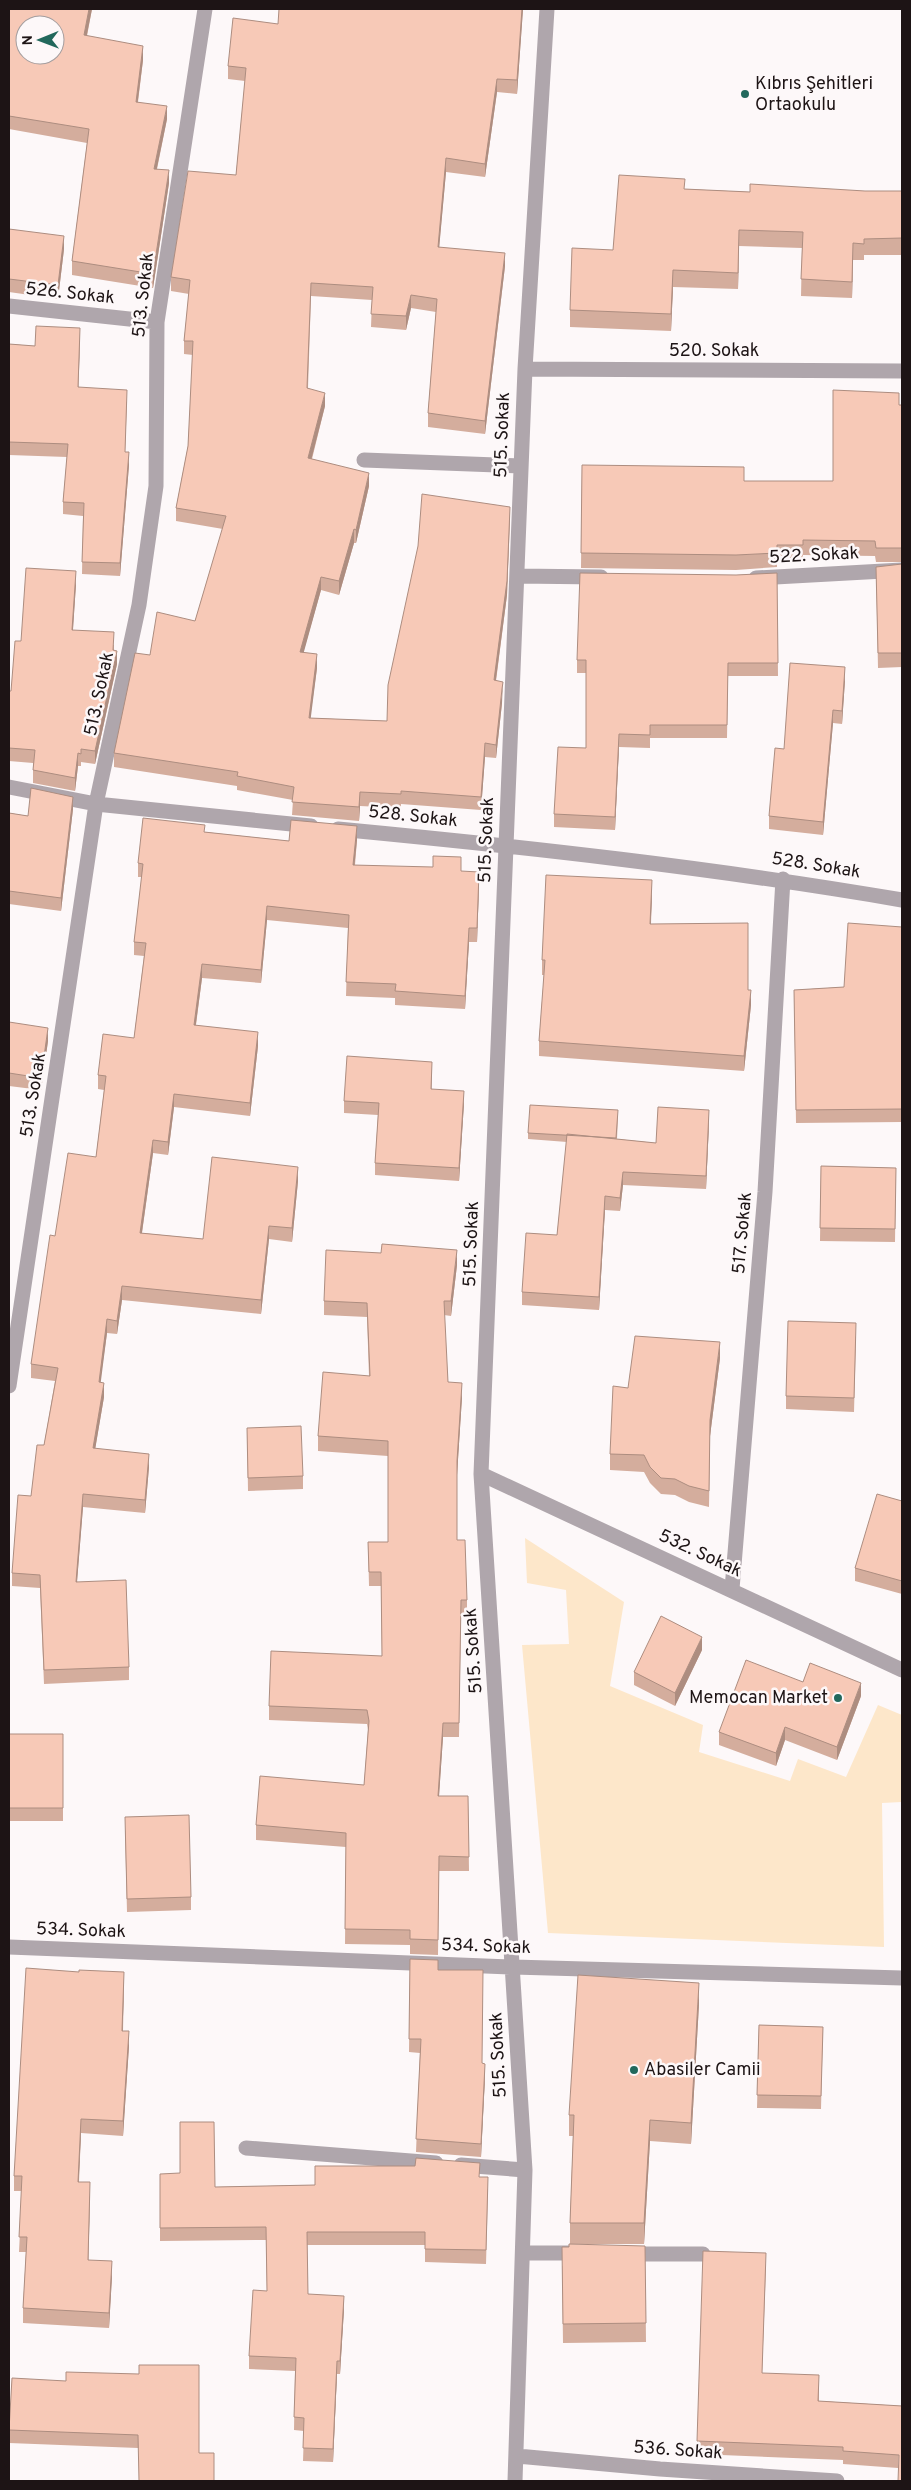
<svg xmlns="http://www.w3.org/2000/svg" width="911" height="2490" font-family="Overpass,sans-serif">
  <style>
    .green { fill: #fde7ca }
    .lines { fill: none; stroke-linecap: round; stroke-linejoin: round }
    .street { stroke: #afa6ac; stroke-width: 15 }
    .wall { fill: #d4ad9d }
    .shaded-wall { fill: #ad8d80 }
    .building { fill: #f7c9b7; stroke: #ad8d80; fill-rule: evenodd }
    .poi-dot { fill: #22685c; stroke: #fdf8f9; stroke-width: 2 }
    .labels { text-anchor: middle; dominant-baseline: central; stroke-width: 5; stroke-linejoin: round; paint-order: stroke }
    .poi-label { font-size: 18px; fill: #1d1415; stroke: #fdf8f9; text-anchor: start }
    .street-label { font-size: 18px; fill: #1d1415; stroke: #fdf8f9 }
  </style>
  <rect width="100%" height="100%" fill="#fdf8f9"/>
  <path class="green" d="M525,1538l99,64 -14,84 93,39 -4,27 91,29 8,-22 48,18 32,-72 24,10v87l-20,1 2,144 -336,-14 -26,-288 47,-1 -3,-54 -39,-7z"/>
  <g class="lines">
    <path class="street" d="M9,306l148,16
      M525,369l377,2
      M364,460l157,6
      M517,576l84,1
      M756,578l146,-8
      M9,787l87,17 215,22
      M338,829c189,18 377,39 564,71
      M9,1386l87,-582 43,-199 17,-119 1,-164 48,-313
      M481,1474l421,196
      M732,1589l33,-397 18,-313
      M9,1947l504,20 389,11
      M246,2148l190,15
      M461,2165l64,5
      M524,2253h58
      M625,2254h78
      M517,2456l143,13 177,12
      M515,2481l10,-311 -44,-696 44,-1105 22,-360"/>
  </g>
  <path class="wall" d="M9,9h83l-5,27 56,24 -5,42 29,17 -10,50 12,14 -16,105 -81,-13v-14l15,-118 -78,-14z
    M523,9l-6,85 -20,-2 -12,85 -39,-5 -7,75 66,19 -20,168 -57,-7v-14l8,-101 -25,-4 -5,22 -35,-3 1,-27 -61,-4 -3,92 17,18 -13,53 57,27 -13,57h-2l-15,52 -18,-5 -18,63 14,15 -7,50 77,3 123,-201 -3,75 -11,86 6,22 -6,55 -11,-1 -4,53 -80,-6v4l-41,-2 -1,15 -67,-6 1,-15 -56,-10v-4l-123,-19v-14l36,-98 45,-34 28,-92 -47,-8v-13l12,-62 5,-91 -9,-1v-13l5,-47 -18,-3v-14l65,-102 9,-94 -17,-2v-13l50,-42z
    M685,189l65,3 152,-1v64h-38v5h-11l-1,38 -51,-2 1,-48 -63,-2 -1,43 -65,-2 -2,44 -101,-4v-17l43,-60z
    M9,229l55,20 -6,50 -49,-7z
    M80,341l-2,46 49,15 -2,50 4,13 -9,111 -38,-2 1,-58 -20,-2v-12l4,-45 -58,-2v-111l26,2z
    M899,405h3v157h-26l-1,-6 -72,-1v4h-26v8l-41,3 -155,-2 1,-103 162,16h89z
    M902,564v103l-24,1 -2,-101z
    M777,573l1,103h-50l-1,62h-77v10l-31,-1 -4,83 -61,-3v-13l32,-66v-75h-9v-13l159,-85z
    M76,584l-3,46 41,15v6l3,13 -22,100 -14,-2v4h-3l-3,25 -42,-8v-20l-24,-2v-70h2l10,-50z
    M845,680l-3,44 -9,-1 -10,112 -54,-6v-13l15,-67z
    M73,809l-12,102 -52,-7v-91l19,3z
    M205,832l84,9 68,-1 -2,25 106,6 18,14 -2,57h-8l-4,67 -70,-4v-7l-49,-2 2,-68 -81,-8 -6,63 -59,-5 -6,47 62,21 -8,70 -76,-9 -6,48 -15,-2 -11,80 61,6 95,-58 -6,61 -23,-3 -8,75 -139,-14 -5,34 -10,-1 -7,49 4,15 -9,52 54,18 -4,46 -62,-6 -6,74 52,86v13l-85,4 -4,-96 -28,-2v-13l32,-128 11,-64 -24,-3v-14l24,-128 41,-79 8,-67 -6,-1v-14l36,-37 10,-82 -10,-1v-13l8,-65h-4v-14z
    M652,895l-1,29 97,66 3,15 -7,66 -205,-15v-15l5,-66h-2v-15z
    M902,927v195l-106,1 -2,-133 50,-3z
    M9,1022l39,19 -7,49 -32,-4z
    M432,1075l-1,14 33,14 -5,78 -84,-6v-12l3,-48 -34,-2v-12z
    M618,1117l-1,22 39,4 53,-20 -3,66 -83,-4 -3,26 -15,-1 -6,100 -77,-5v-13l35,-57 10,-93 -39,-3v-6z
    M821,1166l75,2 -1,74 -75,-1z
    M457,1265l-6,51 -7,-1 4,67 14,15 -5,78v65l10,60v14h-6l-2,123h-16l-4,59h29l1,75h-30l-1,84 -28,-1v-9l-65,-1 1,-97 -90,-7v-15l108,-40 4,-55 -1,-6 -98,-4v-14l113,-50 -1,-70h-12l-1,-44h20v-86l-70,-5v-15l51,-60 -2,-59 -43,-2v-14z
    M856,1336l-2,76 -68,-3v-13z
    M720,1358l-10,78 -1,71 -20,-5 -14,-7 -14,-1 -11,-11 -6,-11 -34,-2v-16l18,-66z
    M247,1428l56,48v13l-55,2z
    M902,1501v93l-47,-13v-13z
    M702,1650l-27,56 -41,-21v-13z
    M861,1696l-24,64 -52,-20 -9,26 -57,-21v-13z
    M9,1734h54v87h-54z
    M125,1830l66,67v13l-64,2z
    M410,1959l28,11 44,93 3,14 -4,80 -65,-5 4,-99 -11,-1z
    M124,1987l-1,44 6,15 -6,90 -42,-3 -2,49 11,15 -2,63 24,16 -3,52 -86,-5v-15l3,-56h-7l3,-61h-8v-15z
    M699,2004l-8,140 -41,-3 -6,103h-74v-21l3,-87h-4v-21z
    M759,2025l64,2 -2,82 -64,-1z
    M160,2174l55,13 100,-2 165,-8 8,13 -2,74 -61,-2v-17h-118l1,49 36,15 -4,65h-3l-4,88 -30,-1 1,-30 -10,-1 1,-59 -46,-2v-13l18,-65 -1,-51 -106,1z
    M645,2246l1,96 -83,1 -1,-77z
    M766,2266l-4,107 57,15v13l83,5 -4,62 -55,-4v-4l-146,-6v-13z
    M12,2378l187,75 -61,-5 -129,-5z"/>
  <path class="shaded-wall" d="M89,9h3l-8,40v-14z
    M522,9h1l-6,85v-14z
    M143,46v14l-7,55v-13z
    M497,79v13l-12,85v-13z
    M167,106v13l-13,63v-13z
    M446,158v14l-8,89v-14z
    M169,170v13l-16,105v-14z
    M739,230v16l-1,43v-16z
    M64,236v13l-6,50v-14z
    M853,243v17l-1,38v-16z
    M505,253v13l-20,168v-13z
    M673,270v17l-2,44v-17z
    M411,295v13l-5,22v-14z
    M80,328v13l-2,59v-13z
    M325,393v13l-17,66v-14z
    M129,452v13l-9,111v-13z
    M369,473v13l-13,57v-13z
    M510,507l-3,88 -13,99v-14z
    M354,529v14l-15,52v-14z
    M76,571v13l-4,59v-13z
    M321,577v13l-21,76v-14z
    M117,651v13l-22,100v-13z
    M317,654v14l-8,64v-14z
    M845,667v13l-3,44v-13z
    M503,682l-1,21 -6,55v-13z
    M833,710v13l-10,112v-13z
    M619,734v13l-4,83v-13z
    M485,743v14l-4,53v-13z
    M78,753v13l-3,25v-13z
    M360,792v14l-1,15v-14z
    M73,797v12l-12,102v-13z
    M357,826v14l-4,39v-14z
    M479,872v13l-2,57v-14z
    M652,880v15l-2,44v-15z
    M267,906v14l-6,63v-13z
    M469,928v14l-4,67v-13z
    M202,964v14l-8,60v-13z
    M751,990v15l-7,66v-15z
    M48,1028v13l-7,49v-12z
    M258,1032v14l-8,70v-13z
    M432,1062v13l-1,27v-13z
    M464,1091v12l-5,78v-13z
    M174,1094v13l-6,48v-13z
    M709,1110v13l-3,66v-13z
    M153,1140v13l-13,93v-13z
    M298,1167v14l-6,61v-14z
    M623,1172v13l-3,26v-13z
    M605,1196v14l-6,100v-13z
    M269,1226v13l-8,75v-14z
    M457,1250v15l-6,51v-15z
    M122,1286v14l-5,34v-13z
    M107,1319v14l-8,63v-14z
    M720,1342v16l-10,78 -1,71 1,-87z
    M104,1383v14l-11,65v-14z
    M462,1383v14l-5,78v-14z
    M149,1454v13l-4,46v-13z
    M83,1494v13l-7,88v-13z
    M702,1637v13l-27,56v-13z
    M861,1683v13l-24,64v-13z
    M443,1723v14l-5,74v-15z
    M785,1727v13l-9,26v-13z
    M124,1972v15l-2,59v-15z
    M699,1983v21l-8,140v-21z
    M129,2031v15l-6,90v-15z
    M485,2064v13l-4,80v-13z
    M81,2119v14l-3,63v-14z
    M650,2120v21l-6,103v-21z
    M90,2182v15l-2,78v-15z
    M112,2261v15l-3,52v-15z
    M344,2296v13l-4,65v-13z
    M337,2361v13l-4,88v-13z"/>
  <path class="building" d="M9,9h80l-5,26 59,11 -7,56 31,4 -13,63 15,1 -16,104 -81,-13 17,-132 -80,-13zM25,25h30v30h-30z
    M279,9h243l-5,71 -20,-1 -12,85 -39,-6 -8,89 67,6 -20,168 -57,-8 9,-114 -26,-4 -5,21 -35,-2 2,-27 -62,-4 -4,105 18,5 -17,65 61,15 -13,57 -2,-1 -15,52 -18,-4 -21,75 17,2 -8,64 78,3 1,-36 30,-139 4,-52 88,13 -3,74 -13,99 9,2 -1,7 -6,56 -11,-2 -4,54 -80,-6v3l-41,-2 -1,15 -67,-5 2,-15 -57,-11 1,-4 -124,-19 21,-100 15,2 7,-43 38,9 31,-105 -50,-8 12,-62 5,-105h-9l6,-61 -19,-3 17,-106 48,4 10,-107 -18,-2 5,-48 45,6z
    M619,175l66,4 -1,10 66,3v-8l115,7h37v47l-38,1v5l-11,-1 -1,39 -51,-3 2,-47 -64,-2 -1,43 -65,-3 -2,44 -101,-4 2,-62 41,2z
    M9,229l55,7 -6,49 -49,-6z
    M36,326l44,2 -2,59 49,3 -2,62h4l-9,111 -38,-1 2,-59 -21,-1 5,-58 -59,-2v-98l26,2z
    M833,390l66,3v12h3v143h-26l-1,-7 -72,-1v5h-26v8l-41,2 -155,-2 1,-88 162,2v14h89z
    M902,564v89h-24l-2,-86z
    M26,568l50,3 -4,59 42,2 -1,18 4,1 -22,100 -14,-2v5l-3,-1 -3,25 -42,-8 2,-20 -26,-2v-57h2l4,-50h6z
    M580,573l156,2 41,-2 1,90h-50l-1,62h-77v10l-31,-1 -4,83 -61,-3 4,-67 28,1v-88h-9z
    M790,663l55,4 -3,44 -9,-1 -10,112 -54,-6 6,-68 9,1z
    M31,788l42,9 -12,101 -52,-7v-78l19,3z
    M143,818l62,7 -1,7 85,9 2,-21 66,6 -4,39 80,2v-11l28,1v14l18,1 -2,56h-8l-4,68 -70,-5 1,-7 -50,-2 3,-67 -82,-9 -6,64 -59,-6 -8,61 64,7 -8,71 -76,-9 -6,48 -15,-2 -13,93 63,6 9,-82 86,10 -6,61 -23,-2 -8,74 -139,-14 -5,35 -10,-2 -8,63 5,1 -11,65 56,6 -4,46 -62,-6 -7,88 50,-2 3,87 -85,3 -4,-95 -28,-2 6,-78 13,1 6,-51h7l14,-77 -27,-4 19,-129 5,1 13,-83 28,4 10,-81 -8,-1 5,-41 31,4 12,-95 -12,-1 9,-78 -5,-1z
    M546,875l106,5 -2,44 98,-1v67h3l-7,66 -205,-15 6,-81h-3z
    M848,923l54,4v182l-106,1 -2,-120 50,-3z
    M9,1022l39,6 -7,50 -32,-5z
    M347,1056l85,6 -1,27 33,2 -5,77 -84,-5 4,-60 -35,-2z
    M530,1105l88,5 -2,28 -88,-5z
    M658,1107l51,3 -3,66 -83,-4 -3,26 -15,-2 -6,101 -77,-5 4,-59 31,2 10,-101 89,9z
    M821,1166l75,2 -1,61 -75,-1z
    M382,1244l75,6 -6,51h-7l4,81 14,1 -5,78v79h8l2,60h-6l-2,123h-16l-5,73h30l1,61 -30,-1 -1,84 -28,-1v-9l-65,-1 1,-96 -90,-8 4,-49 104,9 5,-64 -2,-11 -98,-4 2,-55 111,5 -1,-84h-12l-1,-30h20v-101l-70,-5 5,-64 47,4 -3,-73 -43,-2 2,-51 55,3z
    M788,1321l68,2 -2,75 -68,-2z
    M635,1336l85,6 -10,78 -1,71 -20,-5 -14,-7 -14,-1 -11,-11 -6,-12 -34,-1 3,-68 15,2z
    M301,1426l2,50 -55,2 -1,-50z
    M877,1494l25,7v80l-47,-13z
    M661,1616l41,21 -27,56 -41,-21z
    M746,1660l57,22 7,-19 51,20 -24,64 -52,-20 -9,26 -57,-21z
    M9,1734h54v74h-54z
    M189,1815l2,82 -64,2 -2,-82z
    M410,1959l28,1v10h45l-1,93 3,1 -4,80 -65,-5 5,-100h-12z
    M26,1968l53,4v-2l45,2 -2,59h7l-6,90 -42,-2 -3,63h12l-2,78 24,1 -3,52 -86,-5 4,-71h-8l3,-61h-8z
    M578,1975l121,8 -8,140 -41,-3 -6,103h-74l4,-108h-5z
    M759,2025l64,2 -2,69 -64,-1z
    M180,2122h34l1,65 100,-2v-19h100l1,-8 64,5 -1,14h9l-2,73 -61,-1v-17h-118l1,62 36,2 -4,65h-3l-4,88 -30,-1 1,-30 -10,-1 2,-59 -47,-2 4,-66 14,1 -1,-64 -106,1v-54l20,-1z
    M569,2244l76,2 1,77 -83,1 -1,-77h7z
    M703,2251l63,2 -4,120 57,2 -1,26 84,5v75h-4l1,-26 -56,-4v-4l-146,-6z
    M139,2365h60v88h15v28h-75l-1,-46 -129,-5 3,-52 54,3v-9l73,2z"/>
  <g class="poi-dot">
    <circle cx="745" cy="94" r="5"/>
    <circle cx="838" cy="1698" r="5"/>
    <circle cx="634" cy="2070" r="5"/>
  </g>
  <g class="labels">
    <g class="poi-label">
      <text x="755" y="84">Kıbrıs Şehitleri<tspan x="755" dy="21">Ortaokulu</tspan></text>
      <text x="828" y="1698" text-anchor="end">Memocan Market</text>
      <text x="644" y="2070">Abasiler Camii</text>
    </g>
    <g class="street-label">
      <text transform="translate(70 294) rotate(6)">526. Sokak</text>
      <text transform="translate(144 295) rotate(-84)">513. Sokak</text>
      <text x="714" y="351">520. Sokak</text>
      <text transform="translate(503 435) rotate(-88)">515. Sokak</text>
      <text transform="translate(814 556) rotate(-3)">522. Sokak</text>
      <text transform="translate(100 694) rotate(-78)">513. Sokak</text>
      <text transform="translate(413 817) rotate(6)">528. Sokak</text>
      <text transform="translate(487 840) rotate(-88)">515. Sokak</text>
      <text transform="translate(816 866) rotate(9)">528. Sokak</text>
      <text transform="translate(34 1095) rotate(-81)">513. Sokak</text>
      <text transform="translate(743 1233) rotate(-85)">517. Sokak</text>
      <text transform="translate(472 1244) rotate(-88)">515. Sokak</text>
      <text transform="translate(700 1554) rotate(25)">532. Sokak</text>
      <text transform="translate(474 1651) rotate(-94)">515. Sokak</text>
      <text transform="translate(81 1931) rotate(2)">534. Sokak</text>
      <text transform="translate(486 1947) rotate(2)">534. Sokak</text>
      <text transform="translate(499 2055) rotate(-93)">515. Sokak</text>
      <text transform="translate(678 2451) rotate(4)">536. Sokak</text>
    </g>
  </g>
  <rect width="911" height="2490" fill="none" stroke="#1d1415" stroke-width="20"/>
  <g transform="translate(40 40) rotate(269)"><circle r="24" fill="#fdf8f9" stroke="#a39d9e"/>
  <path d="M0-4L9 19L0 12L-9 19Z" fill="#22685c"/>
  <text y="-8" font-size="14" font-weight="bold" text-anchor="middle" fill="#1d1415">N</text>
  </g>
</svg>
